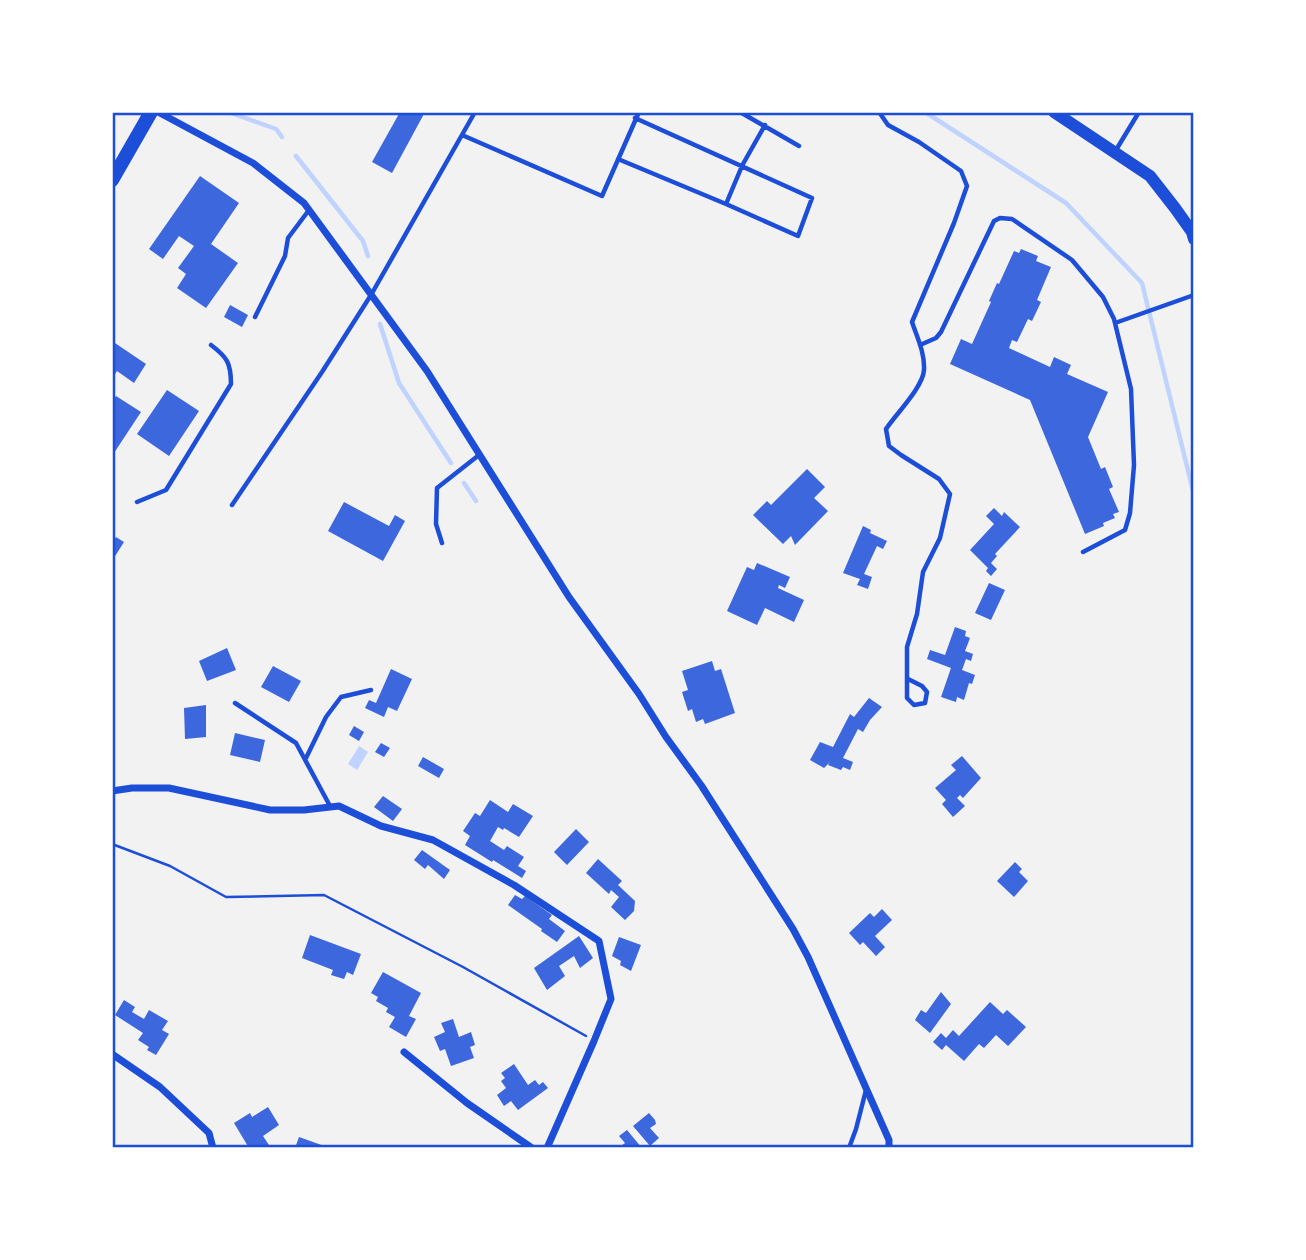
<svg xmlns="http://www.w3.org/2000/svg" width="1306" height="1260" font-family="'Fira Sans',sans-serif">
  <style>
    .water { fill: #bfd3fe }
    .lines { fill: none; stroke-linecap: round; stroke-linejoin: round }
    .stream { stroke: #bfd3fe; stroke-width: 4.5 }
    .building { fill: #3d67dc }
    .path { stroke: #1d4ed8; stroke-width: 2.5 }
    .service { stroke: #1d4ed8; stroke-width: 4.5 }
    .minor { stroke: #1d4ed8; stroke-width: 7 }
    .secondary { stroke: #1d4ed8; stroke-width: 12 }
    .primary { stroke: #1d4ed8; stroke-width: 14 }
    .neatline { fill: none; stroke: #1d4ed8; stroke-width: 2.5 }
  </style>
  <rect width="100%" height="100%" fill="#f2f2f2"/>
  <path class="water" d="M359,746l9,6 -11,18 -9,-6z"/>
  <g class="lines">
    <path class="stream" d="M228,112l48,17 6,8
      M925,112l141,91 76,80 52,212
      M296,156l67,85 5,15
      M380,324l19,59 52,80
      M464,483l12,18"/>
  </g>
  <path class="building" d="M400,112h25l-33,61 -20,-11z
    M200,176l39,27 -28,41 27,19 -32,45 -29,-20 9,-14 -8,-6 16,-22 -15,-10 -16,23 -14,-10z
    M1021,249l17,7 -2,5 15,6 -14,33 4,2 -9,19 -4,-2 -11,23 -5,-2 -3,8 41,19 4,-10 17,8 -4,9 41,18 -20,45 13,32 4,-2 8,20 -4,2 10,23 -6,2 2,4 -12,5 1,3 -19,8 -55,-134 -80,-36 11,-25 11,5 19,-42 -2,-1 8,-18 2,1 15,-33 5,2z
    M230,305l18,10 -6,12 -18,-10z
    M112,341l34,23 -12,19 -17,-12 -5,8z
    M167,390l32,21 -30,45 -32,-22z
    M116,396l25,16 -27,41 -2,-2v-50z
    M807,469l18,18 -11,11 14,13 -33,34 -4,-9 -8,8 -30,-29 14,-14 4,4z
    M344,502l45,24 6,-11 10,6 -22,40 -55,-30z
    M994,508l8,8 2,-4 16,15 -25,27 2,2 -6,7 6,6 -6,7 -5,-5 2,-3 -18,-18 24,-26 -8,-8z
    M863,526l8,4 -1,3 17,8 -4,8 -6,-3 -13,28 8,3 -4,12 -11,-4 3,-6 -17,-6z
    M116,537l8,5 -12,19v-18z
    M757,563l33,14 -5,11 -6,-3 -1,3 26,12 -10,22 -29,-14 -8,17 -30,-14 20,-44 7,3z
    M989,583l16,7 -14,30 -16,-7z
    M955,627l11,4 -1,5 5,2 -5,13 8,3 -2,7 -5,-2 -4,11 13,5 -3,9 -3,-1 -5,17 -7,-3 -1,5 -15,-5 10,-29 -24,-9 3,-9 15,5z
    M227,648l9,22 -29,11 -8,-20z
    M712,661l3,10 6,-2 14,44 -30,11 -2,-5 -7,3 -4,-13 -4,2 -6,-19 6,-2 -6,-19z
    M273,666l28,15 -12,21 -28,-15z
    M391,669l21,10 -15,32 -9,-4 -4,10 -19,-9 4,-8 7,3z
    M869,698l13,9 -12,13 -7,12 -5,-3 -15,29 10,4 -3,8 -7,-3 -2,3 -13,-5 2,-3 -6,6 -14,-8 10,-18 13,5 17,-33 4,3z
    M206,705v32l-21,2 -1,-31z
    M354,726l10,6 -5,9 -10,-6z
    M235,733l30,7 -5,22 -30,-7z
    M381,743l9,5 -6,9 -9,-5z
    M962,756l19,22 -18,20 -3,-3 -3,3 8,8 -12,11 -11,-13 4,-4 -11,-12 21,-18 -5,-5z
    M423,757l21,12 -5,9 -21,-12z
    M383,796l19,13 -9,12 -19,-14z
    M490,800l18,12 5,-8 20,12 -14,21 -15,-9 -1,2 -5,-3 -8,14 14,9 3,-4 17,11 -6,9 8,5 -4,7 -29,-18 -1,2 -27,-17 5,-9 -7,-5 12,-18 5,3z
    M576,829l13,13 -22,23 -13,-13z
    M422,850l28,20 -6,9 -16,-14 -3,4 -11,-9z
    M598,859l24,22 -4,4 17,16 -1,10 -9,9 -14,-13 8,-10 -8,-7 -2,4 -23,-21z
    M1015,862l7,7 -3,3 9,9 -14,16 -17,-16z
    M515,895l7,4 3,-3 27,19 -3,4 16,12 -8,11 -16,-11 1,-2 -34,-24z
    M882,909l10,11 -17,16 10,11 -9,9 -13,-14 -3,3 -11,-12 21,-20 4,4z
    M310,935l51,19 -8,21 -6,-3 -3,7 -13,-4 2,-5 -31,-12z
    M579,936l14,22 -13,10 -6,-12 -15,10 6,10 -18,14 -13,-22z
    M619,937l22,8 -10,26 -11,-6 1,-4 -9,-5z
    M383,972l38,21 -12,23 7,3 -10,18 -17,-10 6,-10 -9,-5 2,-4 -12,-7 2,-4 -7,-4z
    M941,992l10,12 -21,29 -15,-13 6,-10 5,3z
    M124,1000l11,7 -3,5 12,7 5,-9 19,11 -6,9 7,4 -13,21 -9,-5 2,-3 -11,-7 5,-7 -28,-18z
    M990,1002l13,12 4,-4 19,17 -18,19 -12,-11 -12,13 -5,-4 -15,17 -18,-16 -4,5 -9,-8 8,-9 5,5 7,-8 6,6z
    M453,1019l6,18 12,-5 4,13 -5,2 4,11 -23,8 -6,-17 -5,2 -6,-14 11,-5 -4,-9z
    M514,1064l14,21 7,-5 4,5 4,-3 5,6 -30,22 -7,-9 -7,5 -7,-11 9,-7 -5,-7 4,-3 -4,-5z
    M268,1107l11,18 -16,11 8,12h-22l-15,-25 16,-10 2,4z
    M649,1113l6,7 1,4 -6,4 9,10 -9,8 -17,-20z
    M627,1130l15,18h-24l7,-5 -6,-7z
    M299,1137l31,11h-35z"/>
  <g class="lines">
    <path class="path" d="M112,844l58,22 56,31 98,-2 139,72 123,69"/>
    <path class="service" d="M740,112l59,34
      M879,112l9,13 31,17 42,29 6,15 -13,37 -42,99c5,15 13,31 12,48 -1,17 -28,44 -38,59l3,17 12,9 38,24 11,15 -10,44 -17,34 -6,42 -10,33v51l7,7 11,-2 2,-11 -5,-6 -14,-7
      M635,118l177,80 -14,38 -72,-32 16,-38 1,-2 22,-39
      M462,135l140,61 37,-84
      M1116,150l23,-38
      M618,159l108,45
      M255,317l30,-61 3,-18 21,-28
      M1115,323l79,-28
      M920,345l16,-7 5,-6 53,-111 6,-3 12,1 60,41 31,37 11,22 17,70 3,76 -4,48 -5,17 -42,22
      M137,502l29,-12 65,-106c0,-21 -4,-27 -20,-39
      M232,505l90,-133 49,-77 104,-183
      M442,543l-6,-19 1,-36 42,-33
      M235,703l61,40 34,63
      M306,758l20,-41 15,-20 30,-7
      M849,1148l7,-19 10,-39"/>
    <path class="minor" d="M158,112l95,51 51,40 123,168 142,226 70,97 27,43 35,48 92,144 15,28 81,183v8
      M112,791l20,-3h37l101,22h34l35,-4 42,20 52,14 81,45 85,56 12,58 -17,42 -47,107
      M404,1052l63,51 65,45
      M112,1054l48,33 49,46 4,15"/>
    <path class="secondary" d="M1054,112l96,64 25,32 17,24 2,7"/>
    <path class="primary" d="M112,180l39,-68"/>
  </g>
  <rect width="1306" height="1260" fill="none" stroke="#ffffff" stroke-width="228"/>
  <rect x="114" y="114" width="1078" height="1032" class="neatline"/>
</svg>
